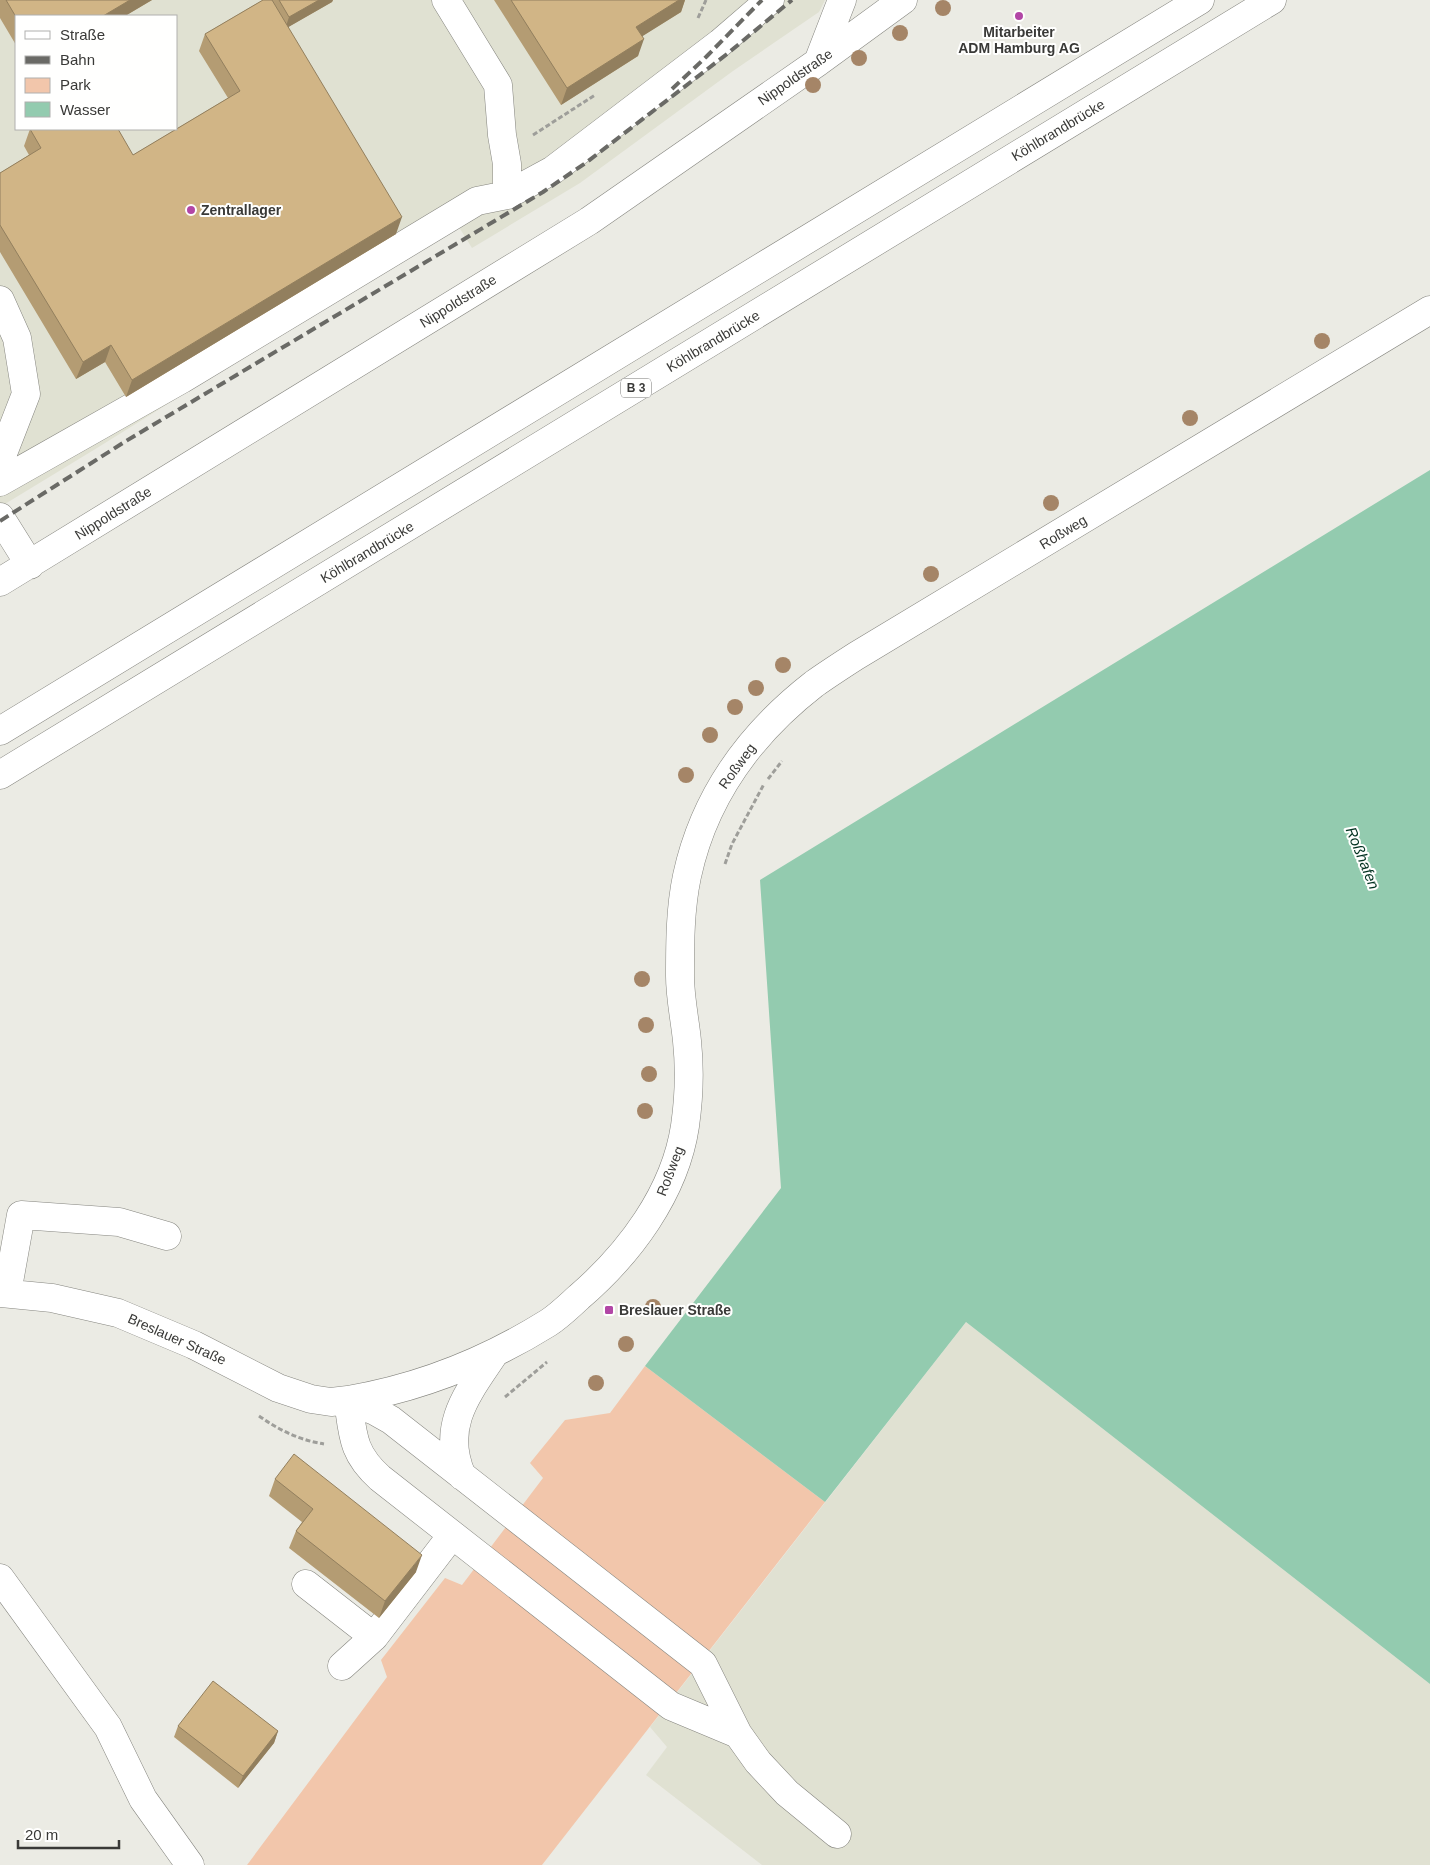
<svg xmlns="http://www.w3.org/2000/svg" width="1430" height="1865" font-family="Helvetica,sans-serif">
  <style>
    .built { fill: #e0e1d2; fill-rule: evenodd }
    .green { fill: #f2c6ab }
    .water { fill: #93cbaf }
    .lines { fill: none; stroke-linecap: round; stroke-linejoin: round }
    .minor-casing { stroke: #85857f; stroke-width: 29 }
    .major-casing { stroke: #85857f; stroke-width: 29 }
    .path { stroke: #9e9e9a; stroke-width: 3; stroke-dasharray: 5 2.5; stroke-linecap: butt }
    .minor { stroke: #fff; stroke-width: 28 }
    .major { stroke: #fff; stroke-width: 28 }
    .rail { stroke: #6a6a66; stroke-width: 4; stroke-dasharray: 10 5; stroke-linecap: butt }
    .tree { fill: #a58567 }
    .wall { fill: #b49c73 }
    .shaded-wall { fill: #927f5e }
    .building { fill: #d1b586; stroke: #927f5e }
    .poi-dot { fill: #b246a6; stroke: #fffffe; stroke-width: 2 }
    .labels { text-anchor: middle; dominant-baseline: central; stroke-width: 4; stroke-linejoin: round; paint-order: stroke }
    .shield { fill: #fffffe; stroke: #747473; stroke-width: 1 }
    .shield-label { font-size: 12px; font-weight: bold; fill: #393937 }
    .poi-label { font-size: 14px; font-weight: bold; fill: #393937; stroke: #fffffe; text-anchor: start }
    .street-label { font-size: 14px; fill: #393937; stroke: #fffffe }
    .water-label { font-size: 15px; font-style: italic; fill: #023221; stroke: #fffffe }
  </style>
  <rect width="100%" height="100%" fill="#ebebe4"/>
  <path class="built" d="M0,0h825l-6,12 -86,59 -153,112 -108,65 -15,-24 -360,224 -97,59zM16,16h160v113h-160z
    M966,1322l464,362v181h-668l-116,-90 21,-28 -17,-20z"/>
  <path class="green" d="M645,1366l180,136 -283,363h-295l140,-188 -6,-17 64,-82 17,7 81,-107 -13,-15 35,-43 45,-7z"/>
  <path class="water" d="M1430,470v1214l-464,-362 -141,180 -180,-136 136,-178 -21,-308z"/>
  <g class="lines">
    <defs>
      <path id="minor" d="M446,0l52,85 4,50 5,29v31
        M818,62l24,-62
        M0,300l17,38 9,56 -26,67
        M0,482l182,-103 295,-178 30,-6 46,-25 167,-127 50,-43
        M0,517l30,48
        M0,582l589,-361 229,-159 85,-62
        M0,1293l52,5 66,15 76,32 84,43 33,11 20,3 17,-2 27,11 16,9 312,244 35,70 20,28 29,31 50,41
        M7,1293l14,-78 98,7 48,14
        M348,1400c71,-12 139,-39 200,-77 11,-7 21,-17 31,-26 50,-43 96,-104 106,-171 4,-28 5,-57 2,-85 -2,-21 -7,-43 -7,-65 0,-33 0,-67 7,-100 17,-79 64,-143 127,-192 14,-10 28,-19 42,-28l574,-346
        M348,1400c5,35 4,53 32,78l291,228 67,28
        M462,1476c-22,-50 6,-83 32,-122
        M0,1578l108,149 35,72 47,66
        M306,1584l68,53 78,-102
        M342,1666l32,-29"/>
      <path id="major" d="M0,731l1200,-731
        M0,775l1272,-775"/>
    </defs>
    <use href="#minor" class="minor-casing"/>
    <use href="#major" class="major-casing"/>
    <path class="path" d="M698,18l8,-18
      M533,135l62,-40
      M768,779l14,-18
      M725,864l7,-20 32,-60
      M505,1397l42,-35
      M259,1416c20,14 40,24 65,28"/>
    <use href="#minor" class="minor"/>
    <use href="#major" class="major"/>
    <path class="rail" d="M672,89l34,-32 56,-57
      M0,521l126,-80 417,-249 44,-30 140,-108 65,-54"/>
  </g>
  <g class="tree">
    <circle cx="943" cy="8" r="8"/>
    <circle cx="900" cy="33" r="8"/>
    <circle cx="859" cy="58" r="8"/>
    <circle cx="813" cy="85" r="8"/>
    <circle cx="1322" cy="341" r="8"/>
    <circle cx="1190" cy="418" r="8"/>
    <circle cx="1051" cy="503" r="8"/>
    <circle cx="931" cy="574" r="8"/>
    <circle cx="783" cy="665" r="8"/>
    <circle cx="756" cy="688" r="8"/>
    <circle cx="735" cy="707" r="8"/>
    <circle cx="710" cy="735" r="8"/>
    <circle cx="686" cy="775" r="8"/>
    <circle cx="642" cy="979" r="8"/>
    <circle cx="646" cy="1025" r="8"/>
    <circle cx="649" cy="1074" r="8"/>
    <circle cx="645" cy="1111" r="8"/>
    <circle cx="653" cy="1307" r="8"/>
    <circle cx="626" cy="1344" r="8"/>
    <circle cx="596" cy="1383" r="8"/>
  </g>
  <path class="wall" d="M0,0h152l-27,16h-109v29l-16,-27z
    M263,0h70l-1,2 -44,25 108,207 -270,163 -21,-35 -29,17 -76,-127v-79l29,-18 -5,-9 6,-17 103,26 95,-57 -29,-47 6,-17z
    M494,0h191l-4,12 -39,24 -4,20 -77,49z
    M275,1479l141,93 -37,46 -90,-70 7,-17 6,-9 -33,-26z
    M178,1726l100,5 -4,12 -36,45 -64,-51z"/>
  <path class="shaded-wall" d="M130,0h22l-27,16h-22z
    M319,0h14l-1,2 -47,27 4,-12z
    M679,0h6l-4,12 -51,32 6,-17z
    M644,39l-6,17 -77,49 6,-17z
    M402,217l-6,17 -270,163 6,-17z
    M111,345l-6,17 -29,17 7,-17z
    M422,1555l-6,17 -37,46 6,-17z
    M278,1731l-4,12 -36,45 5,-12z"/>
  <path class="building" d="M6,0h124l-27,16h-87v1z
    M263,0h9l130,217 -270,163 -21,-35 -28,17 -83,-137v-52l41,-25 -11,-19h88l15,26 107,-64 -35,-57z
    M279,0h40l-30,17z
    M511,0h168l-43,27 8,12 -77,49z
    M294,1454l128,101 -37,46 -89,-70 17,-22 -38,-30z
    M213,1681l65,50 -35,45 -65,-50z"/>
  <g class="poi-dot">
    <circle cx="1019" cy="16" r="5"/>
    <circle cx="191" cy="210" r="5"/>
    <rect x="604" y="1305" width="10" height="10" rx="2.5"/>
  </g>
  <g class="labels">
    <rect class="shield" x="621" y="378.5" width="30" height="19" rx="4"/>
    <g class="shield-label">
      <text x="636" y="388">B 3</text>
    </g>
    <g class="poi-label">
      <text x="1019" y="32" text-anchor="middle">Mitarbeiter<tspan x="1019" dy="16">ADM Hamburg AG</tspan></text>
      <text x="201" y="210">Zentrallager</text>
      <text x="619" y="1310">Breslauer Straße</text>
    </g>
    <g class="street-label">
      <text transform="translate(795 77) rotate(-35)">Nippoldstraße</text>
      <text transform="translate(1058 130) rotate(-31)">Köhlbrandbrücke</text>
      <text transform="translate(458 301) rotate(-32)">Nippoldstraße</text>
      <text transform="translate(713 341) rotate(-31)">Köhlbrandbrücke</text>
      <text transform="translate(113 513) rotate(-32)">Nippoldstraße</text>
      <text transform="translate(1063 532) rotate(-31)">Roßweg</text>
      <text transform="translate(367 552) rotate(-31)">Köhlbrandbrücke</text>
      <text transform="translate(737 766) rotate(-54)">Roßweg</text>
      <text transform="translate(670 1171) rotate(-69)">Roßweg</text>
      <text transform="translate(177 1339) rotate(24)">Breslauer Straße</text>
    </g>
    <g class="water-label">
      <text transform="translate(1363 858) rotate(68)">Roßhafen</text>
    </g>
  </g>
  <rect x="15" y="15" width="162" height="115" fill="#fffffe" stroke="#b0b0ae"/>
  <rect x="25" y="31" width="25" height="8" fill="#ffffff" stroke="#b0b0ae"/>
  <text x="60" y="40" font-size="15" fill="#393937">Straße</text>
  <rect x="25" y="56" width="25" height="8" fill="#6a6a66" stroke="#b0b0ae"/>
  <text x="60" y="65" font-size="15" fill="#393937">Bahn</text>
  <rect x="25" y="78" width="25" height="15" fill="#f2c6ab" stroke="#b0b0ae"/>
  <text x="60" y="90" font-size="15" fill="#393937">Park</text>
  <rect x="25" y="102" width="25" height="15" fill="#93cbaf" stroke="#b0b0ae"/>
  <text x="60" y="115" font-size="15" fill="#393937">Wasser</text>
  <path d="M18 1840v8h101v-8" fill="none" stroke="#393937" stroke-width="2.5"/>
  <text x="25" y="1840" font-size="15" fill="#393937" stroke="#fffffe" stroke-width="4" paint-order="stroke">20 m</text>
</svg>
